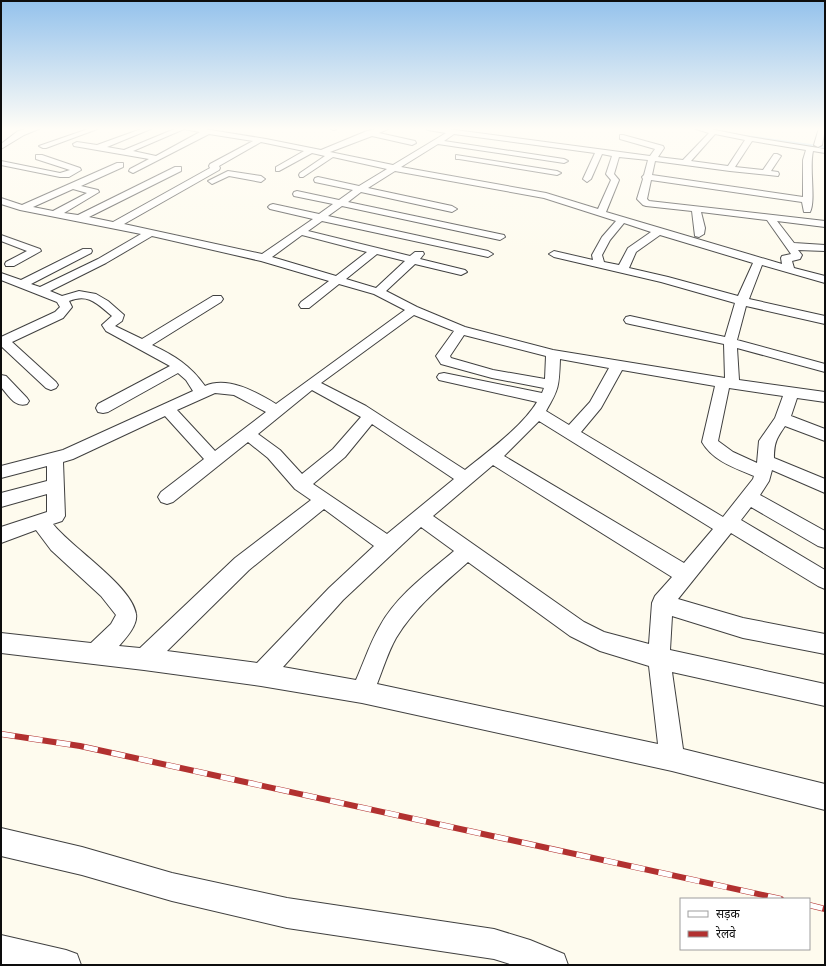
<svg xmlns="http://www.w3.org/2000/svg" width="826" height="966" font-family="'Libre Baskerville','Noto Sans Devanagari',serif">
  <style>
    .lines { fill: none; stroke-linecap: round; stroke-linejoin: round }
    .canal { fill: #b7d8f1; fill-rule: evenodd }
    .minor-casing { stroke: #404040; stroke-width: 2 }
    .minor { fill: #fff; fill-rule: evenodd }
    .rail-casing { stroke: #b23130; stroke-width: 6 }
    .rail { stroke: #fff; stroke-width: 5; stroke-dasharray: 14; stroke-linecap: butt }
  </style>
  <rect width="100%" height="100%" fill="#fefbee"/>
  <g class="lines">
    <path class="canal" d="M704,128h7l21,5 93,13v4l-93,-13z"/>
    <defs>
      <path id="minor" d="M31,128h10l-17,7 -23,14v-5l17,-13z
        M91,128h9l-54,20h-3l-4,-2z
        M144,128h9l-46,19 17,3 53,-22h21l68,11 55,11 46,-19 14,-3h8l-1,1 -9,4 36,8 1,2 -4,2 -40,-9 -42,16 63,13 53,-32 -18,-3 -3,-2h15l210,28 5,-7 -35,-10v-4h3l40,11 1,2 -6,9 25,3 26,-27 -16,-5h12l45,9 75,12v4l-12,-2c-4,17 3,50 -3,61h-6l-2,-10 -151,-22 -4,19 2,2 176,20v6l-48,-6 17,22 31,2v6l-27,-1 4,5 -2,4 -8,2 2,7 31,8v7l-63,-18 -13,34 76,17v8l-79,-18 -9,34 88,24v8l-88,-24 2,32 86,12v10l-28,-4 -6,18 34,13v12l-40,-15c-8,12 -11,16 -11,32l51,21v14l-53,-23 -3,11 -9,14 65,36v17l-7,-2 -67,-39 -10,13 84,50v19l-7,-3 -87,-53 -53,66 65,19 82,16v20l-82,-16 -71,-22 -2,34 155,34v22l-153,-34 11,77 142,35v26l-153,-39 -310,-68 -101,-17 -117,-16 -143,-17v-20l90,10 20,-19 5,-9 -15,-19 -50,-46 -15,-20 -35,13v-16l46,-15v-18l-46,13v-14l46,-12v-15l-46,12v-12l62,-16 130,-59 -7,-11 -8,-7 -70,39 -5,1 -5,-1 -2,-4 2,-4 72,-38 -64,-35 -4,-6 10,-9c-15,-12 -23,-23 -43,-15l3,6 -9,11 -51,24 44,40 2,3 -2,3 -5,2 -5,-2 -45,-42v-9l54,-25 5,-5 -3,-5 -56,-22v-7l20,7 62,-31h8l1,2 -1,2 -60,31 9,3 58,-28 43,-25 -121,-24 -19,-6v-6l21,7 95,-42h6v4l-42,19 17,4 1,2 -35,21 14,2 97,-48h6v4l-92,46 24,5 97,-54 -1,-2 1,-2 43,-23 -44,-7 -76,39 -4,-2 1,-2 19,-10 -75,-13 -1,-2 4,-2 20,3zM184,129l16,3 -44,24 -23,-5zM454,134l141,19 -12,26 4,3 4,-3 11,-25 10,2 -6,18 5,6 -13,29 -52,-16 -145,-26 37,-23 126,19 4,-2 -4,-2 -120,-18zM715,134l30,6 -17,26 -37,-5zM752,141l54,9 -3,10v37l-151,-22 3,-14 75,10 48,5 1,-2 -1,-2 -7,-1 10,-15 -4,-2h-3l-11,16 -28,-3zM261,142l43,9 -28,16v4h3l33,-18 13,3 -25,17 -1,2 1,2h3l30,-20 54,12 -28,17 -41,-9 -3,1 -1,2 1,2 38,8 -14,10 -42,-9 -3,1 -1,2 1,2 39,8 -14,10 -46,-10 -3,1 -2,2 2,2 43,10 -51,35 -138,-30 95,-54 1,-2 -1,-2zM619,157l29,3 -4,15 -2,2 1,2 -6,20 6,6 3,1 46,5 3,25 4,1 5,-3 1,-6 -4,-16 66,8 24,34 -9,2 -1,2 1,6 -176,-52 13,-32 -5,-6zM395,171l149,27 72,23 -14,16 -10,18 1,5 -39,-9 -5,3 5,3 107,25 74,21 -10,34 -95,-21 -4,1 -2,3 2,3 4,1 94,20 1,34 -172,-28 -88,-23 -48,-20 -31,-16 29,-27 46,11 6,-3 -2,-2 -45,-11 4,-5 -1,-2h-8l-5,4 -102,-25 14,-10 166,36 5,-3 -5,-3 -160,-35 14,-10 158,34 5,-3 -1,-2 -156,-33 13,-10 91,20 5,-3 -5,-3 -84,-18zM73,189l14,4 -34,18 -20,-4zM624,223l27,9 -23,16 -9,17 -15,-3 -2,-7 8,-15zM302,235l65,17 -31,24 -64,-19zM660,235l93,28 -15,33 -70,-19 -39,-9 7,-16zM152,236l109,25 68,20 -28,21 -2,3 2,3h8l30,-24 35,10 31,16 -129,94c-20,-12 -48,-28 -71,-18 -15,-21 -30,-30 -53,-41l69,-43 2,-3 -2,-3h-8l-71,43 -27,-13 7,-5 2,-6 -16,-14 -12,-7 -17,-3 -17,5 -12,-5 56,-28zM377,254l28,7 -29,27 -30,-9zM414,315l40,16 -18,25 5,8 51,14 52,10 -2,5 -98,-20 -5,1 -2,3 2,3 98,22c-15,25 -50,50 -72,68l-99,-64 -45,-23zM464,335l82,21 -1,23 -52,-9 -42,-12 -1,-2zM560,359l49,9 -19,34 -21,23 -23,-14c13,-22 13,-25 14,-52zM622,370l93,16 -13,56c11,19 33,26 52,34l-1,3 -30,38 -142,-85 20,-24zM729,388l54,8 -8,22 -16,23 -2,22 -24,-11 -15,-11zM312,390l49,27 -28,32 -31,25 -22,-24 -22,-16zM215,393l19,2 32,17 -51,39 -38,-41zM165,416l39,43 -43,33 -3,5 3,5 6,2 6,-2 75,-60 20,16 27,31 16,11 -76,58 -95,90 -21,-2c7,-8 19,-21 17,-32 -4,-28 -64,-66 -83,-90l9,-3 3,-5 -2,-54 10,-3zM539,421l174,108 -29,34 -180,-107zM372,424l82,55 -67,55 -74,-50 32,-27zM493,465l179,112 -17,19 -3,7 -3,41 -45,-12 -20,-10 -151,-106zM324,509l50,37 -45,42 -72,75 -90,-12 82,-81zM421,527l33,24c-26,22 -57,44 -74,75 -10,17 -16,36 -24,54l-73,-13 60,-67zM468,562l102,74 30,15 49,15 9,78 -281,-60c6,-15 11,-32 19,-46 18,-30 46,-53 72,-76z
        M329,128h9l-4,2z
        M819,128h6l-3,17 -4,2 -4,-2z
        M36,155h6l38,13 1,2 -12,7h-9l-59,-12v-4l59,12 10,-3 -34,-11z
        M456,155l101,16 4,2 -4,2 -98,-16h-3z
        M228,171l33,5 4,3 -4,3 -32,-6 -17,8 -4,-3z
        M1,235l39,14 1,2 -27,15h-8l-1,-2 1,-2 21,-11 -26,-10z
        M1,375l5,1 21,22 2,3 -2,3c-12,4 -18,-8 -26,-17z
        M1,828l81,19 90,26 115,25 207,31 36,11 34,14 4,11h-55l-19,-6 -207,-31 -115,-27 -90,-26 -81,-19z
        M1,935l65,15 11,4 4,11h-80z"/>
    </defs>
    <use href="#minor" class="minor-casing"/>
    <use href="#minor" class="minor"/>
    <defs>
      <path id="rail" d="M1,734l79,12 701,153
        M809,905l16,4"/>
    </defs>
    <use href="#rail" class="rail-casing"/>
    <use href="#rail" class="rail"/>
  </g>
  <linearGradient id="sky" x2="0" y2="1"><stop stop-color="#94c2ec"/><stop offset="0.49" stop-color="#fffdf7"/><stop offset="1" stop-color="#fffdf7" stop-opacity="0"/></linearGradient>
  <rect width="826" height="263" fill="url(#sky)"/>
  <rect width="826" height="966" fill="none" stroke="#0d0d0d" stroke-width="4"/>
  <rect x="680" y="898" width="130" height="52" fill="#ffffff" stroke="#9e9e9e"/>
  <rect x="688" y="911" width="20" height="6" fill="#ffffff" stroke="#9e9e9e"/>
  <text x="716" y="918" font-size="12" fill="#0d0d0d">सड़क</text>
  <rect x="688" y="931" width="20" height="6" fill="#b23130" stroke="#9e9e9e"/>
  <text x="716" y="938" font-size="12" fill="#0d0d0d">रेलवे</text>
</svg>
